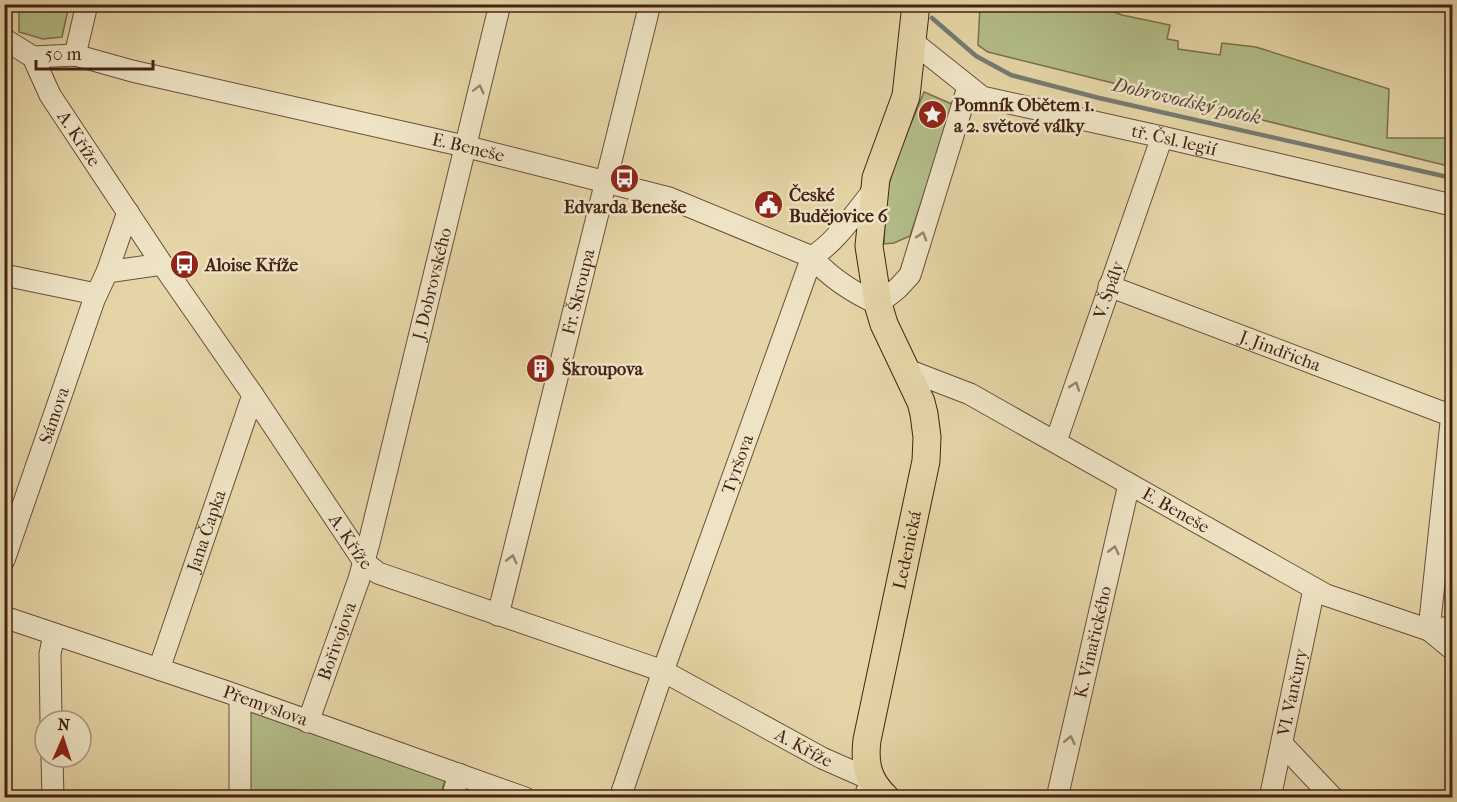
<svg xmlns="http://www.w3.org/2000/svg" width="1457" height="802" font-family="'IM FELL French Canon',serif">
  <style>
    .green { fill: #b3bd88; stroke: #7c704f; stroke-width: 1.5 }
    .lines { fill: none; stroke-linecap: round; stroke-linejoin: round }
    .stream { stroke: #767b72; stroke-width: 4.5 }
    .minor-casing { stroke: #6c4f3a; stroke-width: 23 }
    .major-casing { stroke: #442216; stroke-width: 29 }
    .minor { stroke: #eee4c5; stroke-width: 21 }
    .major { stroke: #e5d5a6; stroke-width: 27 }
    .oneway { stroke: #99836e }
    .labels { text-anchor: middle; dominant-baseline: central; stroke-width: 5; stroke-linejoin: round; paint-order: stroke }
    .poi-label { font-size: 18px; font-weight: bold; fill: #442216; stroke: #eee4c5; text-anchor: start }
    .street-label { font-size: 18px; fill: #442216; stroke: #eee4c5 }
    .water-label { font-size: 20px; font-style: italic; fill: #59473c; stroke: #eee4c5 }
  </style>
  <rect width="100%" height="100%" fill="#e5d5a6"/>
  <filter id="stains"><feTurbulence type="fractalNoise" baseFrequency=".00333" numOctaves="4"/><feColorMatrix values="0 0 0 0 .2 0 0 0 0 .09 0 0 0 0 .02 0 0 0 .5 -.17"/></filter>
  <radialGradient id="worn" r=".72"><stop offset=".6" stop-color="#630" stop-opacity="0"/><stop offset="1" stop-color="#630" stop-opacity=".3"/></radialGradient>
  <path class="green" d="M19,5h50l-7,32 -19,2 -24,-7z
    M980,5h115l27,10 48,10 -3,14 11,2v8l42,6 2,-12 34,4 133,42 -2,49h65v29l-464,-115 -10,-7z
    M924,92l30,13 -44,131 -16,7 -10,1 2,-49 10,-35z
    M245,710l200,70 -5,17h-195z"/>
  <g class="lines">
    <path class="stream" d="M932,18l44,38 35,19 88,23 353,80"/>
    <defs>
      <g id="minor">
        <path d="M4,39l29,18"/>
        <path id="s1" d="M913,42l69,55 180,40 290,68"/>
        <path d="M75,55l12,-51"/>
        <path id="s2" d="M33,57l17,38 112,169 91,131 111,167 14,11 285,98 159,87 50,22 -8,18"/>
        <path id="s3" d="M33,57l42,-2 57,16 332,75 205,52 143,59c18,21 40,35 66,47l20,-16 12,-13 58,-188"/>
        <path d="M812,257c25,-16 42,-43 61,-66"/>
        <path d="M107,272l55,-8"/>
        <path d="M4,275l92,19"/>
        <path id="s4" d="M1109,286l343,130"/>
        <path id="s5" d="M905,369l65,25 356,201 103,35 23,-3"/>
        <path id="s6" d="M1056,441l106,-304"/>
        <path id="s7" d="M4,560l90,-260 13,-28 21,-60"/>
        <path id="s8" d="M498,615l152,-611"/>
        <path id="s9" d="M4,617l226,76 295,105"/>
        <path d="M1429,630l23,-217"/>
        <path d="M1429,630l23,19"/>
        <path id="s10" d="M159,669l94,-274"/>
        <path d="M240,697v101"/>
        <path d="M51,721l-1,-67 4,-20"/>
        <path id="s11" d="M308,722l51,-143 10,-36 131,-539"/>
        <path d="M1282,744l51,54"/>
        <path d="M52,757l1,41"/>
        <path d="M452,798l7,-24"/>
        <path id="s12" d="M620,798l43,-127 149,-414"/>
        <path id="s13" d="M1057,798l72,-314"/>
        <path id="s14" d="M1270,798l44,-209"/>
      </g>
      <g id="major">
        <path id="s15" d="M886,798c-18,-17 -22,-34 -19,-58l59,-279 1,-24 -3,-23 -3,-12 -37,-78 -6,-20 -9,-58 7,-68 30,-82 10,-92"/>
      </g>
    </defs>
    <use href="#minor" class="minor-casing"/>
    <use href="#major" class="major-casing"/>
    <use href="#minor" class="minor"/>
    <use href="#major" class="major"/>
  </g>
  <defs><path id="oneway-chevron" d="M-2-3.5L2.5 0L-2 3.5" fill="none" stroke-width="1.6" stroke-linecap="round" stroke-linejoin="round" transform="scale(1.5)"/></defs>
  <g class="oneway">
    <use href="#oneway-chevron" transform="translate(479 89) rotate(-76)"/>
    <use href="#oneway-chevron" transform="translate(922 236) rotate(-73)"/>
    <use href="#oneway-chevron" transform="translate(1075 386) rotate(-71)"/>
    <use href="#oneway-chevron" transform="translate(1114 550) rotate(-77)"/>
    <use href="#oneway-chevron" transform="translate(512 559) rotate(-76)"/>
    <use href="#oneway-chevron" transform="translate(1070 740) rotate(-77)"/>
  </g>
  <defs>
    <symbol id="sight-disc" viewBox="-11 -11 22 22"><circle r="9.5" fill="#8f2418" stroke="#eee4c5"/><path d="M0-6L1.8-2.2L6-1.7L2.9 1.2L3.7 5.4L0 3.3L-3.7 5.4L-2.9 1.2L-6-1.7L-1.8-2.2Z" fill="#fff"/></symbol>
    <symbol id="bus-disc" viewBox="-11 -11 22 22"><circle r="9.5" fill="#8f2418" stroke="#eee4c5"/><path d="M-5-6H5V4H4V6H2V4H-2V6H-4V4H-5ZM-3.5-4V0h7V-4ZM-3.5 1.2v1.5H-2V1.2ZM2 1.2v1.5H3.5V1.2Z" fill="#fff"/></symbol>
    <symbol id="civic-disc" viewBox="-11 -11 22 22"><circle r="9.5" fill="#8f2418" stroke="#eee4c5"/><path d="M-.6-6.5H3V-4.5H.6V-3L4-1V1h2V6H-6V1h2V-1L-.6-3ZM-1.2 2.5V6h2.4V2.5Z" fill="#fff"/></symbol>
    <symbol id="building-disc" viewBox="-11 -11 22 22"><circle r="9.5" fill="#8f2418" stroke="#eee4c5"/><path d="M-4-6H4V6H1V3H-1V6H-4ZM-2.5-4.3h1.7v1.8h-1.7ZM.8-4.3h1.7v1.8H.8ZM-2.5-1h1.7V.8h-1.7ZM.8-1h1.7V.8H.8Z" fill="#fff"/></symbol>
  </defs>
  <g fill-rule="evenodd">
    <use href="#sight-disc" x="916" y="98" width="33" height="33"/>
    <use href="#bus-disc" x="608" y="162" width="33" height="33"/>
    <use href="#civic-disc" x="752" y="188" width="33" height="33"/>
    <use href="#bus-disc" x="168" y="248" width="33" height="33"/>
    <use href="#building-disc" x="524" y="352" width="33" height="33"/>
  </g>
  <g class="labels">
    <g class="poi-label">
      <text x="954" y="105">Pomník Obětem 1.<tspan x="954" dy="21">a 2. světové války</tspan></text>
      <text x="789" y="195">České<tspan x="789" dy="21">Budějovice 6</tspan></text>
      <text x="625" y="207" text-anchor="middle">Edvarda Beneše</text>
      <text x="205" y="265">Aloise Kříže</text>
      <text x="562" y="369">Škroupova</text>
    </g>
    <g class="street-label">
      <text stroke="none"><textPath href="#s2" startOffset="94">A. Kříže</textPath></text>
      <text stroke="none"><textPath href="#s1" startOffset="285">tř. Čsl. legií</textPath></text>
      <text stroke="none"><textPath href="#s3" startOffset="446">E. Beneše</textPath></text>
      <text stroke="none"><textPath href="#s11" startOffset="456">J. Dobrovského</textPath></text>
      <text stroke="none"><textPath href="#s6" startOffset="160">V. Špály</textPath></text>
      <text stroke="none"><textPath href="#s8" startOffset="333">Fr. Škroupa</textPath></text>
      <text stroke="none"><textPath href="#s4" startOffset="183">J. Jindřicha</textPath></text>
      <text stroke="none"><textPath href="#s7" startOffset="153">Sámova</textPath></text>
      <text stroke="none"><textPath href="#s12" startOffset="354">Tyršova</textPath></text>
      <text stroke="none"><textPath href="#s5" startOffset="306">E. Beneše</textPath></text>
      <text stroke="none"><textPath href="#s10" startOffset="146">Jana Čapka</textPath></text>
      <text stroke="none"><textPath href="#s2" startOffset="580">A. Kříže</textPath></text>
      <text stroke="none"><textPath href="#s15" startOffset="258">Ledenická</textPath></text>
      <text stroke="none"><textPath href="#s13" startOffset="160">K. Vinařického</textPath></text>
      <text stroke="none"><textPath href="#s11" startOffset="86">Bořivojova</textPath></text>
      <text stroke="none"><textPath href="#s14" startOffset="108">Vl. Vančury</textPath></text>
      <text stroke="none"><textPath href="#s9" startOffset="276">Přemyslova</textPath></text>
      <text stroke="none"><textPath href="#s2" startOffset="1084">A. Kříže</textPath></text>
    </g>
    <g class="water-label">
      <text transform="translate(1187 101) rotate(13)">Dobrovodský potok</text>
    </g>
  </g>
  <rect width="1457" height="802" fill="none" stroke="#e5d5a6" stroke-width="24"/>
  <rect x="6" y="6" width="1445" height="790" fill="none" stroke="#442216" stroke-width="3"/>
  <rect x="12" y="12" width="1433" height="778" fill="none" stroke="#442216" stroke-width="1.5"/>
  <g transform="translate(63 739) rotate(3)"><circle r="28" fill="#eee4c5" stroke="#aa967f" stroke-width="1.5"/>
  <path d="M0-4.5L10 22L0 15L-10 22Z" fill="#8f2418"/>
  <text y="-9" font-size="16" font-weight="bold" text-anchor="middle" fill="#442216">N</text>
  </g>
  <path d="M36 60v9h117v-9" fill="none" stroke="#442216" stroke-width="3"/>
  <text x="45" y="60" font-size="18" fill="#442216" stroke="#eee4c5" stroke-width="4.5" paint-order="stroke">50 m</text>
  <rect width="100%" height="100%" filter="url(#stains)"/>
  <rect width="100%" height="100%" fill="url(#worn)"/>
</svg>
